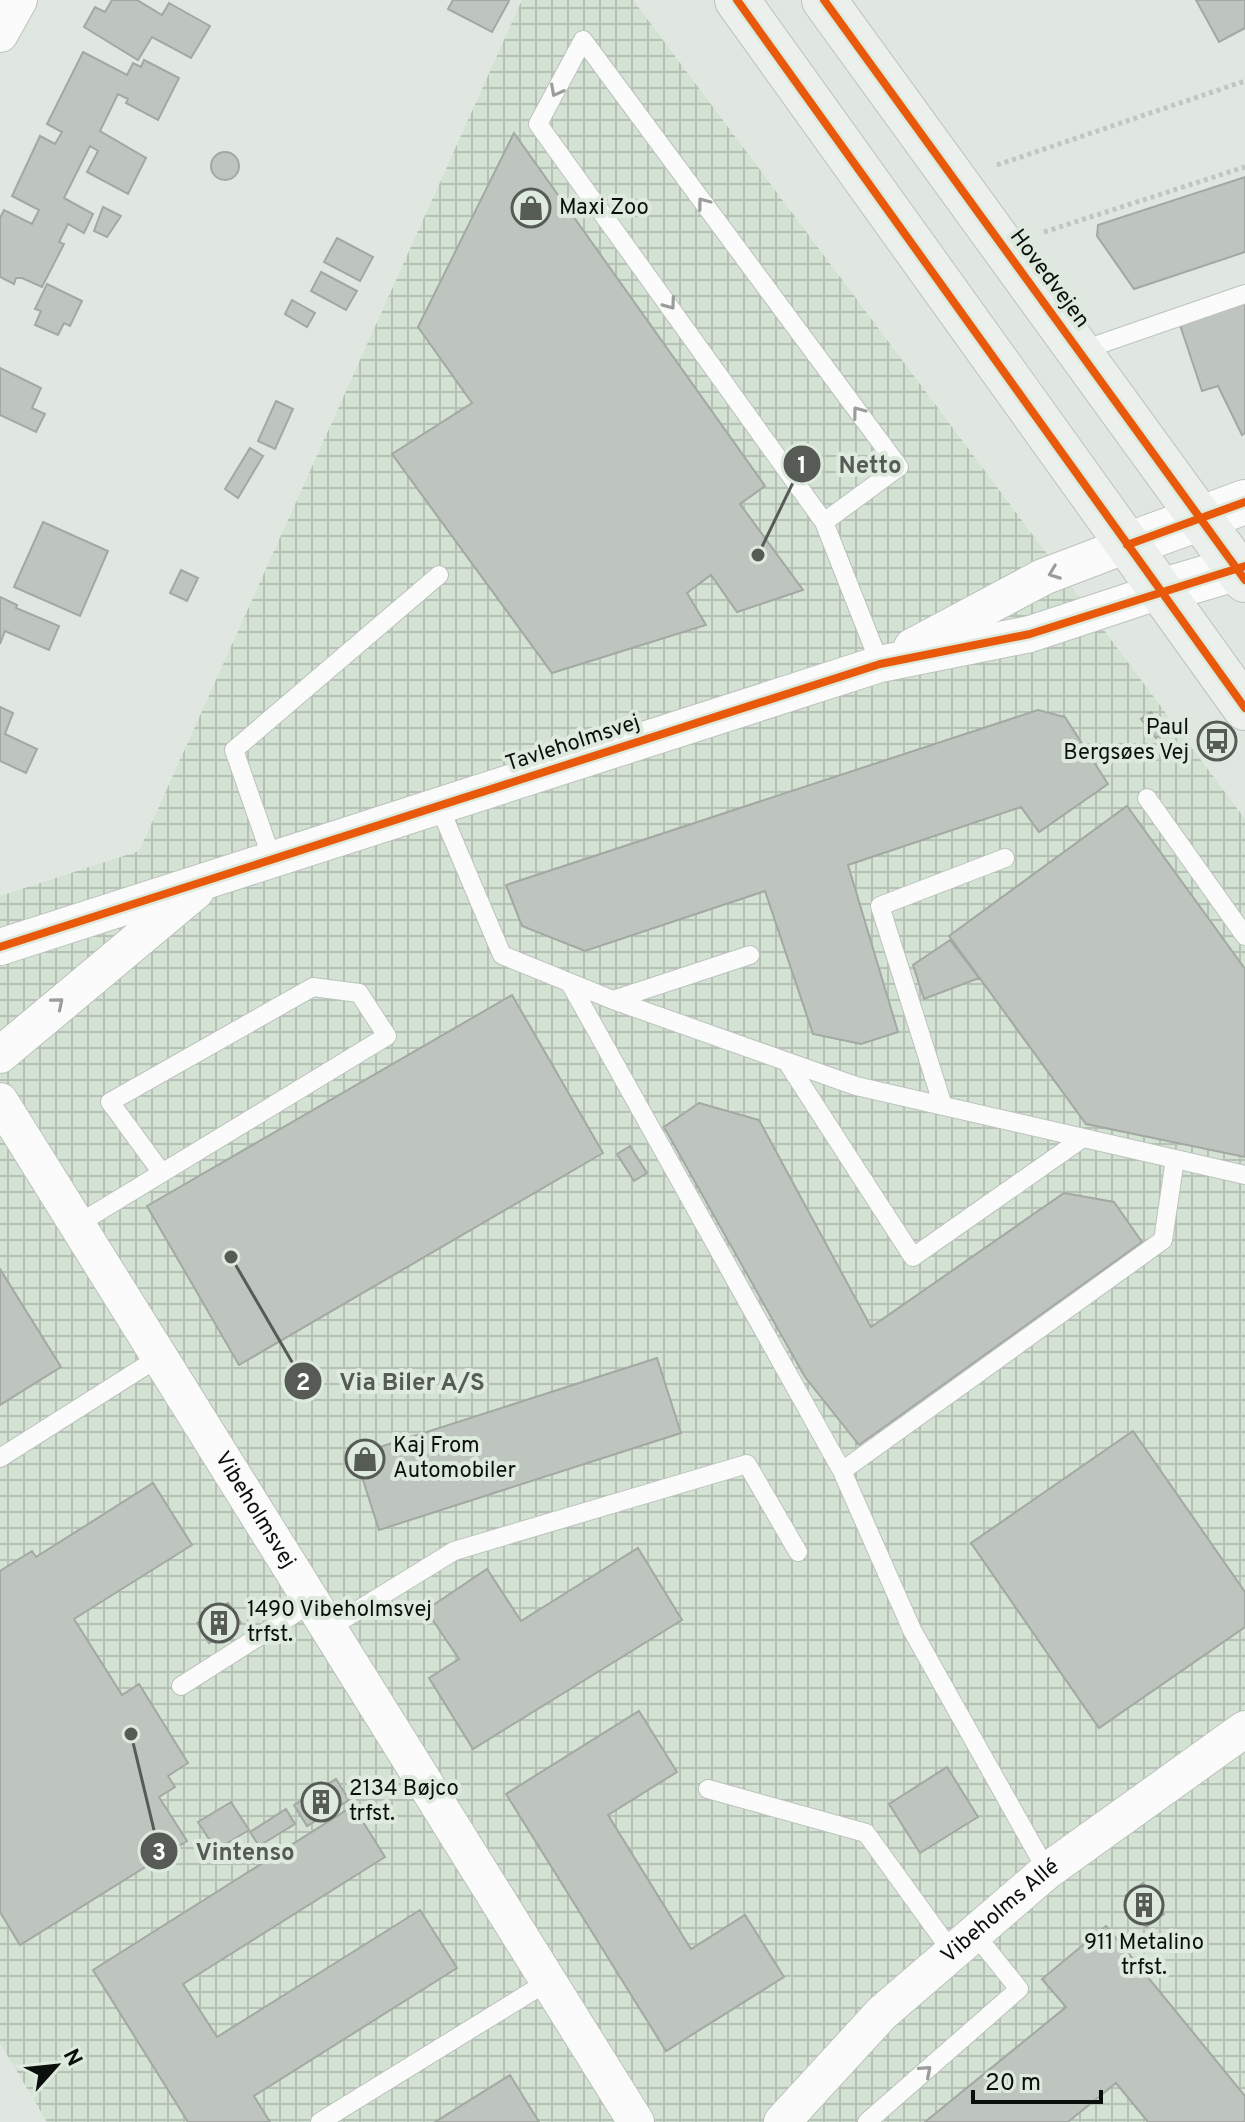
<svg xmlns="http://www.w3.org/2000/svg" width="1245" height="2122" font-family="Overpass,sans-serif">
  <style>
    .industrial { fill: url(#industrial-grid) }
    .building { fill: #bec4be; stroke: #a3a8a3; stroke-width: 2 }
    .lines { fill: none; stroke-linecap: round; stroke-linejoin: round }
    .service-casing { stroke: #bcc2bd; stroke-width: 20 }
    .minor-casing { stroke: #bcc2bd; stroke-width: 38 }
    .tertiary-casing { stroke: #bcc2bd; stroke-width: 46 }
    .secondary-casing { stroke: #bcc2bd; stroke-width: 46 }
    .path { stroke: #c3c5c3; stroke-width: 5; stroke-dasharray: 4 4; stroke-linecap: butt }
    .service { stroke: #fafbfa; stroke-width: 18 }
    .minor { stroke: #fafbfa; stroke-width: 36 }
    .tertiary { stroke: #fafbfa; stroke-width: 44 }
    .secondary { stroke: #ebf0ec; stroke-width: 44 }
    .cycleway-casing { stroke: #ddeadd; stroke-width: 13 }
    .cycleway { stroke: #e8590c; stroke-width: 8 }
    .oneway { stroke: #9b9d9b }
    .labels { text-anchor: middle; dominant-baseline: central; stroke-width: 8; stroke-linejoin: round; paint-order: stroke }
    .poi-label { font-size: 22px; fill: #0c100c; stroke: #ddeadd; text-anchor: start }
    .street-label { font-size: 22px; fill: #0c100c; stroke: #ddeadd }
    .leader { fill: none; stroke: #565b56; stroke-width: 3 }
    .callout-dot { fill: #565b56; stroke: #ddeadd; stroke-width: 3 }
    .mark-label { font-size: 24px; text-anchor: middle; font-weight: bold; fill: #fff }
    .callout-label { font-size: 24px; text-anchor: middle; font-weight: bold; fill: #565b56; stroke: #ddeadd; stroke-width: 8; stroke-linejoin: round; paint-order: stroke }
  </style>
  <defs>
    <pattern id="industrial-grid" width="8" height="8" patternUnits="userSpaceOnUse" patternTransform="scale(2)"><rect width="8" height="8" fill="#d4e2d4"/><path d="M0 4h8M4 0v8" fill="none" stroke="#b5c1b5"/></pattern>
  </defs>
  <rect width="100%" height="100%" fill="#e0e7e0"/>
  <path class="industrial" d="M522,0h111l612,819v1303h-1198l-47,-79v-1147l139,-45z"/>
  <path class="building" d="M112,0h25l25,15 7,-12 41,23 -19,32 -39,-21 -14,23 -54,-33 11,-20 10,5z
    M453,0h54l2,1 -17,31 -44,-23z
    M1196,0h49v28l-26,14z
    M83,52l44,23 6,-12 8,4 3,-7 35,18 -21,42 -32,-17 2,-4 -10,-5 -18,37 46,27 -18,36 -41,-22 11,-21 -8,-5 -26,52 29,16 -9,19 -16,-9 -9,18 5,2 -22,43 -20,-9h-6l-2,6 -14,-7v-59l4,-8 28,14 7,-14 -27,-14 28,-60 15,8 7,-12 -15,-8z
    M514,133l251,353 -25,18 63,86 -66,22 -26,-37 -24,18 19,32 -154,48 -160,-219 80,-51 -54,-76z
    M211 166a14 14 0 1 1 28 0a14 14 0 1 1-28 0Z
    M1245,177v75l-111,37 -37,-53 1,-11z
    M103,207l18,9 -14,21 -13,-6z
    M337,238l36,19 -13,24 -36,-19z
    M321,272l36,19 -11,19 -35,-19z
    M47,284l35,17 -12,25 -6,-3 -6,12 -23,-10 6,-14 -6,-2z
    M292,300l23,13 -8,14 -22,-13z
    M1245,303v130l-3,2 -24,-49 -16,5 -22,-66z
    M0,368l41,20 -9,20 13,6 -9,18 -36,-17z
    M276,401l17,8 -18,40 -17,-8z
    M250,448l13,8 -25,42 -13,-9z
    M43,522l65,29 -28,65 -66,-29z
    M181,570l17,8 -11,23 -17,-8z
    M0,597l17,8 -1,3 43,18 -10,24 -44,-19 -5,13z
    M0,707l13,6 -8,21 32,15 -11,24 -26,-12z
    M1038,710l27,7 43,67 -69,48 -18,-25 -173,58 50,167 -37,12 -48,-10 -48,-143 -180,60 -63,-25 -16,-41z
    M1151,712l14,20 -9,6 -15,-19z
    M1127,806l118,163v188l-159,-33 -137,-188z
    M950,940l29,38 -55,21 -11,-34z
    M512,995l91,158 -364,212 -92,-159z
    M699,1103l60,17 112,207 193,-134 50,9 28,40 -283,203 -54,-68 -141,-250z
    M630,1146l17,27 -13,8 -17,-27z
    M0,1269l61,98 -61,38z
    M657,1358l24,75 -302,97 -24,-75z
    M1133,1431l112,161v35l-146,101 -128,-185z
    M153,1483l39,62 -118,74 48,76 17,-11 49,79 -20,13 7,11 -16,10 28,44 -167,104 -20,-33v-341l32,-20 4,6z
    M638,1548l44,72 -209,129 -44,-71 30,-19 -33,-49 61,-41 34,52z
    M228,1603l13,20 -32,20 -12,-20z
    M639,1711l38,61 -69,43 83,134 54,-34 39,62 -118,74 -160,-257z
    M947,1767l31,50 -58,36 -31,-49z
    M336,1779l13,21 -42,26 -13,-21z
    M231,1802l18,28 -33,20 -18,-28z
    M353,1806l32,51 -202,127 34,53 203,-127 37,58 -203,128 16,26h-82l-95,-152z
    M286,1809l9,15 -36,22 -9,-14z
    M1143,1883l21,31 -18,13 -21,-31z
    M1106,1926l139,170v26h-97l-32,-39 -48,39h-143l141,-115 -24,-28z
    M510,2075l29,47h-104z"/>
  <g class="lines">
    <defs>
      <path id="service" d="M1080,351l165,-57
        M824,522l75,-55 -316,-427 -45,84 286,398 56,142
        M1147,798l98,138
        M439,806l63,149 111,45 243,86 389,89
        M272,859l-38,-109 205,-175
        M571,985l271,486 70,159 135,241
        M613,1000l137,-45
        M787,1062l126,195 170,-119
        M943,1106l-63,-200 125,-48
        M78,1224l309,-188 -28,-43 -46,-6 -203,115 52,71
        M0,1458l161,-102
        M842,1471l321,-231 12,-81
        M329,1628l125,-77 293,-87 51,88
        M181,1686l132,-84
        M708,1789l158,44 86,119
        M320,2122l227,-140
        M867,2122l152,-133 -45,-56"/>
      <g id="minor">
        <path d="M0,34l19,-34"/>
        <path d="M912,647l131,-70 84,-32"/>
        <path d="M0,947l880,-283 150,-30 130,-43"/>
        <path d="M0,1055l196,-164"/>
        <path id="s1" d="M0,1101l636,1021"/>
        <path id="s2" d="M782,2122l100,-109 165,-142 198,-142"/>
      </g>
      <path id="tertiary" d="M1127,545l118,-43
        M1160,591l85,-25"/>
      <path id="secondary" d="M737,0l508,708
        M824,0l421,580"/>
    </defs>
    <use href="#service" class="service-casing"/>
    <use href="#minor" class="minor-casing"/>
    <use href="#tertiary" class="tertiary-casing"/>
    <use href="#secondary" class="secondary-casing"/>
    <path class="path" d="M997,165l248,-84
      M1044,232l201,-65"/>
    <use href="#service" class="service"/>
    <use href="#minor" class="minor"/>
    <use href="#tertiary" class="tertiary"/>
    <use href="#secondary" class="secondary"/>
    <defs>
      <path id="cycleway" d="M737,0l508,708
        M824,0l421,580
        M1127,545l118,-43
        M0,947l880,-283 150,-30 215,-68"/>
    </defs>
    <use href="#cycleway" class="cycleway-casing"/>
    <use href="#cycleway" class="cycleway"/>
  </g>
  <defs><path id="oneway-chevron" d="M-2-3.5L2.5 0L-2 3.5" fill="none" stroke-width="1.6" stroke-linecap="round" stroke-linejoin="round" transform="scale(2)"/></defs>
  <g class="oneway">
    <use href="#oneway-chevron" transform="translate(556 91) rotate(118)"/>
    <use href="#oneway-chevron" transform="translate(703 203) rotate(-127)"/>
    <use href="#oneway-chevron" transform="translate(670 304) rotate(54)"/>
    <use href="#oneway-chevron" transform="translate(858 412) rotate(-127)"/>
    <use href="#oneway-chevron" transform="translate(1054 573) rotate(159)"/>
    <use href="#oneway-chevron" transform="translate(58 1003) rotate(-40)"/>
    <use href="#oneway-chevron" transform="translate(926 2071) rotate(-41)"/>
  </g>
  <defs>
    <symbol id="shop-ring" viewBox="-11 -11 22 22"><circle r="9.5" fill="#ddeadd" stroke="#565b56" stroke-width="1.5"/><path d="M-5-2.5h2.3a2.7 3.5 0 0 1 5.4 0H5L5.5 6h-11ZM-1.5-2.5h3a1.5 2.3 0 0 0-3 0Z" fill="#565b56"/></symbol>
    <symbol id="bus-ring" viewBox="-11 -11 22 22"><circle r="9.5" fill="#ddeadd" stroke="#565b56" stroke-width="1.5"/><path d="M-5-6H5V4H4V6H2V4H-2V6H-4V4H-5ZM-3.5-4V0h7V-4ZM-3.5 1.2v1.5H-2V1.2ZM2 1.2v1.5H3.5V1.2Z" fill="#565b56"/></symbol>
    <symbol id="building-ring" viewBox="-11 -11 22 22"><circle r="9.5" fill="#ddeadd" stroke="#565b56" stroke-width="1.5"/><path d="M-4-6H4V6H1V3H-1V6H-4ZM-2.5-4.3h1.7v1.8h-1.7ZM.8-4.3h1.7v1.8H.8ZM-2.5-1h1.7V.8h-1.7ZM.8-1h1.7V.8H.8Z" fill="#565b56"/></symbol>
  </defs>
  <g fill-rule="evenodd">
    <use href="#shop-ring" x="509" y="186" width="44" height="44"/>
    <use href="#bus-ring" x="1195" y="719" width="44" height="44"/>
    <use href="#shop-ring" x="343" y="1437" width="44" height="44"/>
    <use href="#building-ring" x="197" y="1601" width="44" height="44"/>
    <use href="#building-ring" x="299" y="1780" width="44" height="44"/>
    <use href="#building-ring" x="1122" y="1883" width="44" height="44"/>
  </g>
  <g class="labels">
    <g class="poi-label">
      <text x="559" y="208">Maxi Zoo</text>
      <text x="1189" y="728" text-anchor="end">Paul<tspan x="1189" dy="25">Bergsøes Vej</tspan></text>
      <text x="393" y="1446">Kaj From<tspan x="393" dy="25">Automobiler</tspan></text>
      <text x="247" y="1610">1490 Vibeholmsvej<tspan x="247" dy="25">trfst.</tspan></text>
      <text x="349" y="1789">2134 Bøjco<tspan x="349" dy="25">trfst.</tspan></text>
      <text x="1144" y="1943" text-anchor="middle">911 Metalino<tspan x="1144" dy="25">trfst.</tspan></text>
    </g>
    <g class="street-label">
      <text transform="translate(1049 279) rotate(53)">Hovedvejen</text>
      <text transform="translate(573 744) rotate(-18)">Tavleholmsvej</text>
      <text stroke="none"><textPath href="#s1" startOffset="482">Vibeholmsvej</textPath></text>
      <text stroke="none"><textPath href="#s2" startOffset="304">Vibeholms Allé</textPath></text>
    </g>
  </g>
  <path class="leader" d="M758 555L802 464M231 1257L303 1381M131 1734L159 1851"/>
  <g class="callout-dot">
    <circle cx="758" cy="555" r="8"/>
    <circle cx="231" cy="1257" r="8"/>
    <circle cx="131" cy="1734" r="8"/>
    <circle cx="802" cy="464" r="20"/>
    <circle cx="303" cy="1381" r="20"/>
    <circle cx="159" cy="1851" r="20"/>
  </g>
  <g class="mark-label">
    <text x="802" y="473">1</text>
    <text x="303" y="1390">2</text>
    <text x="159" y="1860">3</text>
  </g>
  <g class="callout-label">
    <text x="870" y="473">Netto</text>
    <text x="412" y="1390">Via Biler A/S</text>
    <text x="245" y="1860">Vintenso</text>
  </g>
  <g transform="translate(56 2066) rotate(63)" stroke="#ddeadd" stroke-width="6" paint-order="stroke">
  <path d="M0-6L14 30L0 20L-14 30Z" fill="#0c100c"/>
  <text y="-12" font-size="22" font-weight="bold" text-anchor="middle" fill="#0c100c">N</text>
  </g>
  <path d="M973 2090v12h128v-12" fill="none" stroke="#0c100c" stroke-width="4"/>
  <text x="985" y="2090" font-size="24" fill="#0c100c" stroke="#ddeadd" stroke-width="6" paint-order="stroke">20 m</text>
</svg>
